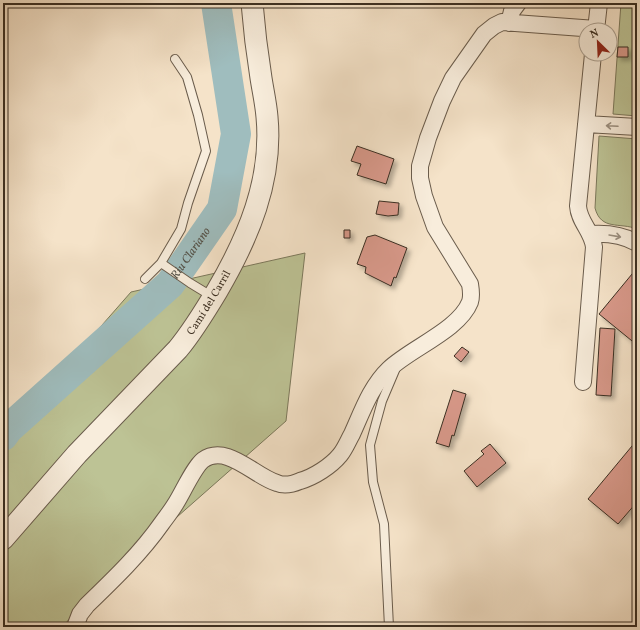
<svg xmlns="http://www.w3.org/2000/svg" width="640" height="630" font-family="Vollkorn,serif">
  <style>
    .green { fill: #bdc395; stroke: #7c795c }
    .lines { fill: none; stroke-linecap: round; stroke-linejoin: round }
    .river { stroke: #9fbdbe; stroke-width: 30 }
    .building { fill: #d79889; stroke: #3b2f22; filter: url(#shadow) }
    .service-casing { stroke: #6a5c4c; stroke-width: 10 }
    .minor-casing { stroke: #6a5c4c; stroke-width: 18 }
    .tertiary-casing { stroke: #6a5c4c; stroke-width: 23 }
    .service { stroke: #f8eddc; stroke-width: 8 }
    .minor { stroke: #f8eddc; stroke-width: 16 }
    .tertiary { stroke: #f8eddc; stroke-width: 21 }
    .oneway { stroke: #9a8e7f }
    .labels { text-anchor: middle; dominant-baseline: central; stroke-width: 3; stroke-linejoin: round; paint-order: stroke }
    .street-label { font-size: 11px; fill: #3b2f22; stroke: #f8eddc }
    .water-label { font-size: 12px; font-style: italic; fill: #545249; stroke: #f8eddc }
  </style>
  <defs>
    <filter id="shadow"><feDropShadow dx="3.5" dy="3.5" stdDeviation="2" flood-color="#0004"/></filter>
  </defs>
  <rect width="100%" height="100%" fill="#f5e3c9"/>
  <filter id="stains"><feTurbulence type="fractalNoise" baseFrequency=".005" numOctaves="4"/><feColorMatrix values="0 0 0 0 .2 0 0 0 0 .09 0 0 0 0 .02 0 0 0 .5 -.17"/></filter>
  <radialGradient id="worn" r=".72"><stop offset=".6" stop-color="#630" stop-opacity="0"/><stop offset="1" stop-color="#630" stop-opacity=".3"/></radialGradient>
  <path class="green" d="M621,3h16v113l-24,-2z
    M599,136l38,3v90c-17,-7 -36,2 -42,-21z
    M305,253l-19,168 -201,177 -22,29h-60v-189l128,-146z"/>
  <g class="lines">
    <path class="river" id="s1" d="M3,436l5,-7 162,-145 52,-75 14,-75 -20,-131"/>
  </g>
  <path class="building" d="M618,47h10v10h-11z
    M357,146l37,13 -8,25 -29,-9 4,-11 -10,-3z
    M379,201l20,2 -1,12 -10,1 -12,-2z
    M344,230h6v8h-6z
    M375,235l32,13 -11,30 -2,-1 -3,9 -26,-13 1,-6 -9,-3 10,-27z
    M637,268v77l-38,-31z
    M600,328l15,1 -4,67 -15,-1z
    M462,347l7,5 -8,10 -7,-6z
    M453,390l13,4 -12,42 -2,-1 -3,12 -13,-4z
    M637,440v62l-19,22 -30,-25z
    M490,444l16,19 -29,24 -13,-16 20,-17 -3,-3z"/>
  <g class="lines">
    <defs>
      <path id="service" d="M161,263l29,20 23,14
        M145,279l16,-16 20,-34 7,-26 18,-52 -8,-36 -11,-38 -12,-18
        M389,627l-5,-103 -11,-42 -3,-37 12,-44 14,-33"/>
      <path id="minor" d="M509,23l3,-12 6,-8
        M596,30l3,-27
        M586,124l51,3
        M591,234c16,-1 32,1 46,9
        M583,382l11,-135c-2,-16 -15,-25 -16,-41l15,-152
        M75,627l5,-13 7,-9c27,-26 54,-52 75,-82 5,-7 10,-13 14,-20 7,-11 18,-36 27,-43 24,-17 52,17 74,23 7,3 16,1 23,-2 14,-4 31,-15 40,-26 5,-6 8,-14 12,-21 10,-22 19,-48 37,-65 22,-21 70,-39 81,-67 2,-6 1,-12 0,-18l-35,-57 -11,-31 -4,-18v-12l8,-28 14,-37 11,-23 31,-44 10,-8 8,-4 94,7"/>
      <g id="tertiary">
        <path id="s2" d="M3,539l74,-85 101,-105c15,-18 27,-38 39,-58 31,-53 56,-111 50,-174 -1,-13 -4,-26 -6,-39 -4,-25 -7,-50 -9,-75"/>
      </g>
    </defs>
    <use href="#service" class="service-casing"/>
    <use href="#minor" class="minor-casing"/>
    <use href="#tertiary" class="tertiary-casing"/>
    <use href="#service" class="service"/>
    <use href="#minor" class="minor"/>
    <use href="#tertiary" class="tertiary"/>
  </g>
  <defs><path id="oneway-shaft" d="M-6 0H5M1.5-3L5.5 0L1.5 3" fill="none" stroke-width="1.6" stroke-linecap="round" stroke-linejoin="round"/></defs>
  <g class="oneway">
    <use href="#oneway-shaft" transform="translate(612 126) rotate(-177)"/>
    <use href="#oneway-shaft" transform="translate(615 236) rotate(10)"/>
  </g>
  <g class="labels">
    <g class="street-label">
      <text stroke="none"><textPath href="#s2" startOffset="314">Camí del Carril</textPath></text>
    </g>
    <g class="water-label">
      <text stroke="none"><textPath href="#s1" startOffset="263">Riu Clariano</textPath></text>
    </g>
  </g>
  <rect width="640" height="630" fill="none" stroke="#f5e3c9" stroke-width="16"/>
  <rect x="4" y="4" width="632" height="622" fill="none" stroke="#3b2f22" stroke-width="2"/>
  <rect x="8" y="8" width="624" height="614" fill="none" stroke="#3b2f22"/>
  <g transform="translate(598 42) rotate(336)"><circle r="19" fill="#f8eddc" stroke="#aca192"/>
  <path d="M0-3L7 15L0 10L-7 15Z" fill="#8f2418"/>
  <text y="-6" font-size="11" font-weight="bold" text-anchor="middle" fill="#3b2f22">N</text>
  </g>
  <rect width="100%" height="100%" filter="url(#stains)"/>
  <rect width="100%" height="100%" fill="url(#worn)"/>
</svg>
